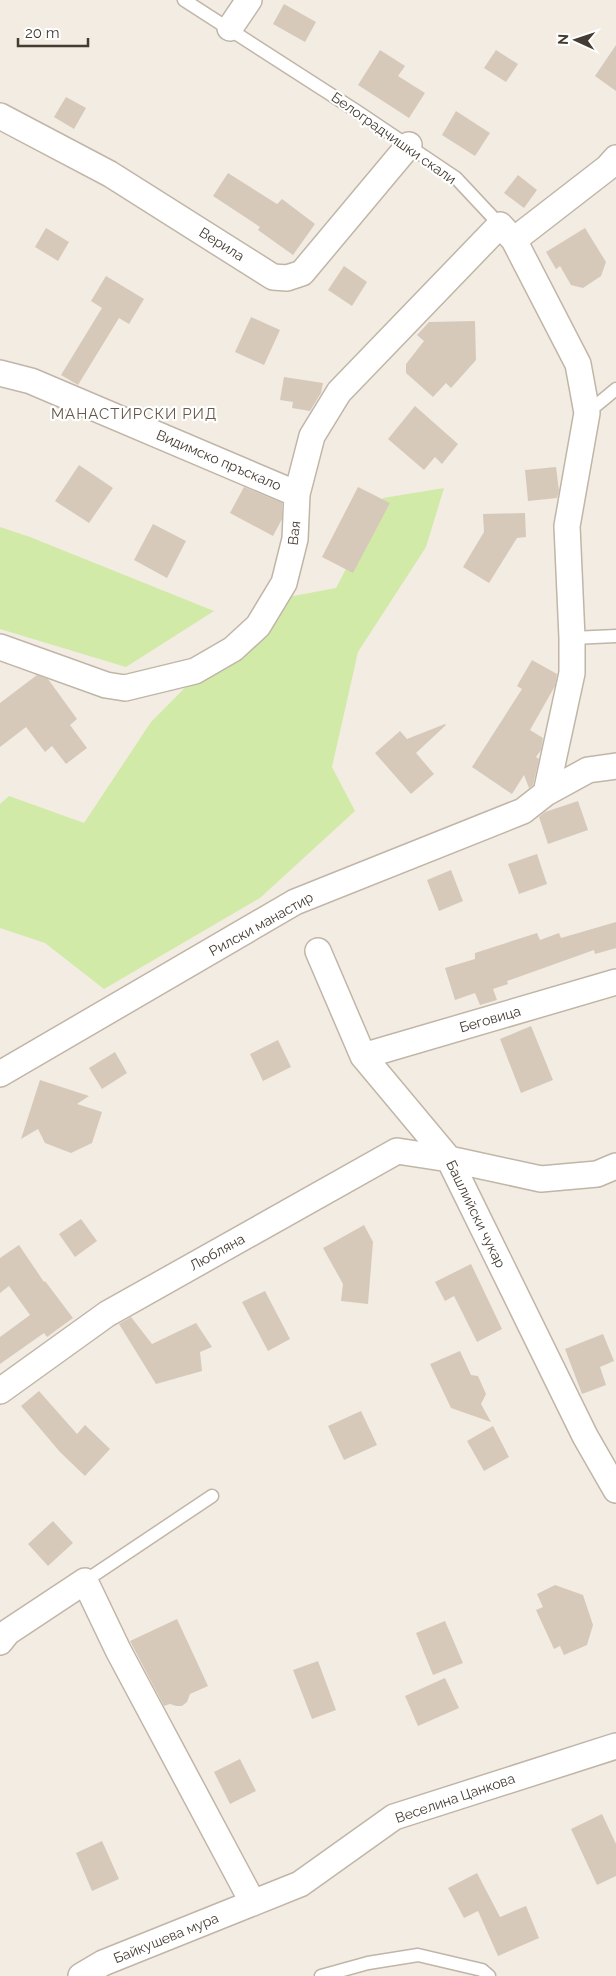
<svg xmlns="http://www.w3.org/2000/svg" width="616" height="1976" font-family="Raleway,sans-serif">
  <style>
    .green { fill: #d2eaa7 }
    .building { fill: #d7c9ba }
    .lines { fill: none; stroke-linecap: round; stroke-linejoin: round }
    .service-casing { stroke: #c1b5a7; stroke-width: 15 }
    .minor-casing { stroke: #c1b5a7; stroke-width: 28 }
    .service { stroke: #fff; stroke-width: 12 }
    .minor { stroke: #fff; stroke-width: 25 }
    .labels { text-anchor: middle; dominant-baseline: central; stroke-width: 4.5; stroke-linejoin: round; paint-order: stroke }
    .street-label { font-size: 14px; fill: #443b32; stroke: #fff }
    .neighbourhood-label { font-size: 15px; letter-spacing: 1px; fill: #675849; stroke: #fff }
  </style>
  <rect width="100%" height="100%" fill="#f2ece2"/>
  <path class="green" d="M444,488l-18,59 -68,105 -26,115 23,44 -95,87 -156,91 -59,-46 -45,-15v-124l9,-8 75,27 67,-101 121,-122 64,-12 47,-90z
    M0,527l30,10 184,74 -88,56 -126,-38z"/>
  <path class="building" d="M284,4l32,18 -11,20 -32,-18z
    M616,45v46l-21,-15z
    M380,50l25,16 -7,10 27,17 -16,25 -51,-33z
    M496,50l22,14 -12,18 -22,-14z
    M66,97l20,11 -12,21 -20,-12z
    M456,111l34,22 -15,23 -33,-21z
    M228,173l49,31 5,-5 33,25 -22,31 -35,-25 2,-3 -47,-31z
    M518,175l19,15 -13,18 -20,-15z
    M46,228l23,14 -11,19 -23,-14z
    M585,228l21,34 -5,14 -18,12 -12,-3 -11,-19 -4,3 -10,-17z
    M344,266l23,16 -15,24 -24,-16z
    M106,276l38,23 -15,25 -10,-6 -41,67 -17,-10 41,-67 -11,-7z
    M251,317l29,13 -16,35 -29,-13z
    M475,321l1,39 -25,28 -5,-5 -13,14 -27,-24v-9l18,-23 -7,-6 12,-13z
    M284,377l39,6 -2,10 -11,18 -18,-3 1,-6 -13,-2z
    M415,406l43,38 -16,20 -7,-7 -11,13 -36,-31z
    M79,465l34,23 -24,35 -34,-22z
    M556,467l3,24 -2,7 -29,3 -3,-31z
    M244,487l38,16v16l-9,17 -43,-23z
    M358,487l32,16 -37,70 -31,-16z
    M525,513l1,24 -9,1 -28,45 -26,-16 21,-35 -1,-18z
    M153,524l33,17 -19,37 -33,-18z
    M532,660l25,14 -2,12 -25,44 13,8 -2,12 -5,7 3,2 -6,26 -4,3 -5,-13 -12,19 -40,-27 50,-78 -5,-3z
    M37,675l11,4 29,40 -7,6 17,23 -21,16 -14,-18 -7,6 -19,-25 -26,20v-44z
    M445,724l1,1 -30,28 18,21 -23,20 -36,-41 25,-22 7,8z
    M578,801l10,29 -40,14 -9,-27 6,-5z
    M537,854l10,30 -28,10 -11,-30z
    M451,870l12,31 -24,10 -12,-31z
    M616,922v26l-21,6 -1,-4 -87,31 1,3 -15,5 4,11 -17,5 -5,-12 -20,7 -10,-32 30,-9v-6l62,-20 3,7 19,-7 2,5z
    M531,1026l22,54 -32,13 -21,-54z
    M278,1040l13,27 -28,14 -13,-27z
    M115,1052l12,21 -25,16 -13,-21z
    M40,1080l49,16 -12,8 25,8 -10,31 -21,10 -26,-10 -7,-14 -17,10z
    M81,1219l16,22 -22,16 -16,-23z
    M364,1225l9,17 -5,62 -27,-3 2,-17 -20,-36z
    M19,1245l25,37 1,-1 28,37 -26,19 -3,-4 -44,31v-27l30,-22 -21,-29 -9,7v-35z
    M471,1264l31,65 -25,13 -23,-46 -9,5 -10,-19z
    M265,1291l25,48 -22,12 -26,-49z
    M131,1317l21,27 44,-21 16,24 -12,5 2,19 -46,13 -37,-60z
    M603,1334l11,27 -14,6 6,18 -24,9 -17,-45z
    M460,1351l11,24 7,1 8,18 -5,10 10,18 -40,-14 -21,-44z
    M39,1391l38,43 8,-9 25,24 -25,27 -25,-24 -39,-46z
    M361,1411l16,34 -33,15 -16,-34z
    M493,1426l16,31 -25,14 -17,-30z
    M53,1521l20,22 -25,23 -20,-22z
    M555,1585l28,10 10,30 -6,20 -23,10 -4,-9 -6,3 -18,-39 7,-3 -6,-13z
    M177,1619l31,67 -18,8 -3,8 -5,4h-6l-6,-2 -6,2 -34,-65z
    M445,1621l18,42 -30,12 -17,-42z
    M318,1661l18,49 -24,9 -19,-49z
    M445,1678l14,30 -41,18 -13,-30z
    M240,1759l16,32 -26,13 -16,-32z
    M602,1814l14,30v32l-19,9 -26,-56z
    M102,1841l17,38 -27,12 -16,-38z
    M477,1873l23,44 26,-11 13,32 -41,18 -20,-45 -14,7 -16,-30z"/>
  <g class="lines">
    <defs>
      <path id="service" d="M184,0l174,112 98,66 44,47
        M587,413l29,-24
        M572,638l44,-2
        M85,1581l127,-85
        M321,1976l47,-13 50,-8 64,15 7,6"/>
      <path id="minor" d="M230,28l19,-28
        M0,116l110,58 163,103 14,1 15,-5 107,-128
        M514,240l93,-72 9,-10
        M0,373l31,8 266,113
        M0,647l106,38 19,3 70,-17 38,-22 25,-23 26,-43 11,-44 2,-45 15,-58 27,-44 161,-167 14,15 64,124 9,49 -20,113 5,112v35l-26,120
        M318,951l45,105 86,103 136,277 31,54
        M363,1056l253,-74
        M0,1074l295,-172 228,-91 23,-18 42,-23 28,-4
        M0,1391l107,-77 290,-163 52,8 92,20 56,-5 19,-8
        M0,1642l8,-10 77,-51 33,69 135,253
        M81,1976l22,-13 197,-79 94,-67 222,-71"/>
    </defs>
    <use href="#service" class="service-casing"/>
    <use href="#minor" class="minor-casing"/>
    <use href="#service" class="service"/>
    <use href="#minor" class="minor"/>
  </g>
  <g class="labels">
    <g class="street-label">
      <text transform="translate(394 138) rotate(35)">Белоградчишки скали</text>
      <text transform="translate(222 244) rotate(32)">Верила</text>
      <text transform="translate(219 460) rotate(23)">Видимско пръскало</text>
      <text transform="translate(294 533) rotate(-83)">Вая</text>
      <text transform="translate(261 924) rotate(-29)">Рилски манастир</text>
      <text transform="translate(490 1019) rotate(-16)">Беговица</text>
      <text transform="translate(476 1214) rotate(64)">Башлийски чукар</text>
      <text transform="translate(217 1252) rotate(-29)">Любляна</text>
      <text transform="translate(455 1798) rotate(-19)">Веселина Цанкова</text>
      <text transform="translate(166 1938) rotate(-22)">Байкушева мура</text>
    </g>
    <g class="neighbourhood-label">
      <text x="134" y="414">МАНАСТИРСКИ РИД</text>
    </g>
  </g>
  <g transform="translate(576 40) rotate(273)" stroke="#ffffff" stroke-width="4" paint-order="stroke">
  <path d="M0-4L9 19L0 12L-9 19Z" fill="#443b32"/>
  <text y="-8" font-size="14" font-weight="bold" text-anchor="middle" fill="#443b32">N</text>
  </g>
  <path d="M18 38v8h70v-8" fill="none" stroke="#443b32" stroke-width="2.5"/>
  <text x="25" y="38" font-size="15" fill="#443b32" stroke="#ffffff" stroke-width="4" paint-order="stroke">20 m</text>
</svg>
